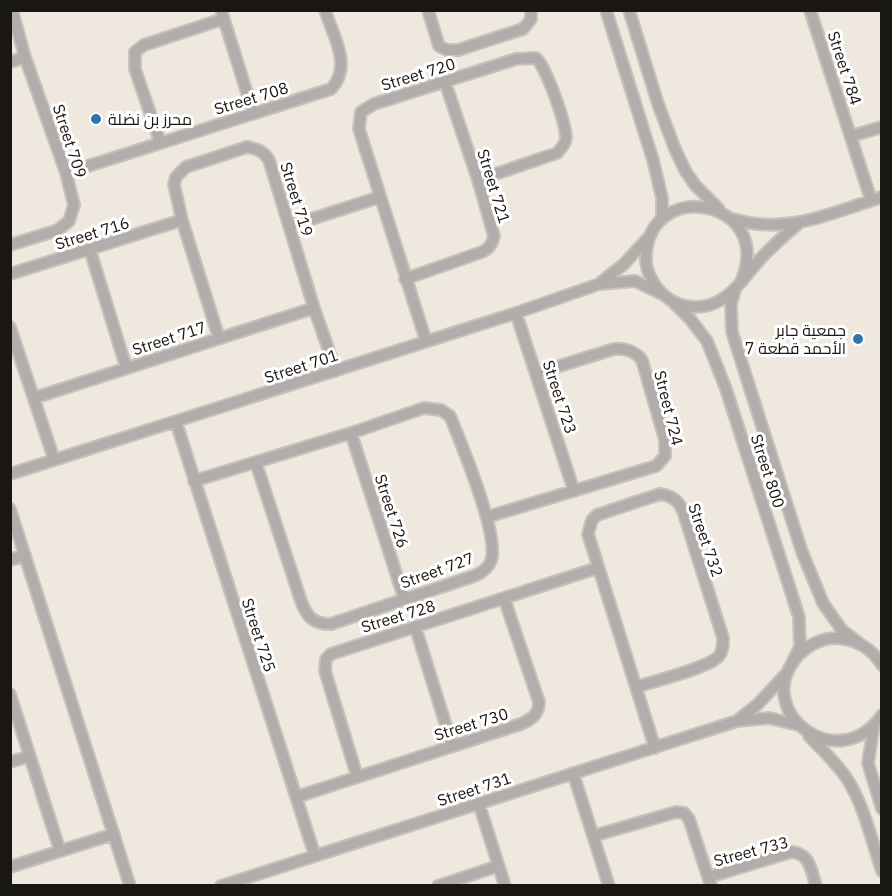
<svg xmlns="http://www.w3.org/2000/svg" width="892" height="896" font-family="'IBM Plex Sans',Cairo,sans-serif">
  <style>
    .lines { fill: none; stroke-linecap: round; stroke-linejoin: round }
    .minor-casing { stroke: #c8c2ba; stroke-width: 14 }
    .minor { stroke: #b2adaa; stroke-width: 10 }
    .poi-dot { fill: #3074aa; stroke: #fff; stroke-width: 2 }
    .labels { text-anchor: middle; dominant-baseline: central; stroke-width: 6; stroke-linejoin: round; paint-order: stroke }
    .street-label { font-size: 16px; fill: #191714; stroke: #fff }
    .poi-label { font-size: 16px; fill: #191714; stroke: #fff; text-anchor: start }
  </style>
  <rect width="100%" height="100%" fill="#eee8de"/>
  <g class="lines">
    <defs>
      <path id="minor" d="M221,10l32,102
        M428,10l11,36 8,4h11l65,-21 8,-10v-9
        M606,10l47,150 9,38v21
        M629,10l29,94 17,45 11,23 9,13 24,24
        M810,10l61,190
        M10,62l15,-5
        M851,136l31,-9
        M160,142l-25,-73v-17l9,-7 79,-26
        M66,173l265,-84c22,-23 2,-53 -6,-79
        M732,219c56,16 96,-5 150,-22
        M290,226l90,-29
        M10,245l48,-15 11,-9 5,-16 -8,-32 -41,-116 -13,-47
        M90,250l36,117
        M10,274l172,-54
        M405,279l77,-27c8,-4 10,-8 12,-16l-16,-56 -33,-98
        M742,279c32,-81 -98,-103 -96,-18 1,15 11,30 23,38 7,5 17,8 26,8 35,0 48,-31 70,-53 11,-11 22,-21 34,-31
        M600,283l24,-19 23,-25
        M735,290l-4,14 1,28 70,220 21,51 9,13 10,14 17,13
        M674,303l17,17 16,21 19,48 73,228 1,30 -8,16
        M516,313l58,178
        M10,327l44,132
        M219,338l-37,-118 -8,-36 2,-7 10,-10 61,-20c11,2 16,4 22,13l45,148 22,63
        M426,341l-67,-212 2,-17 13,-8 142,-45 20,-1c11,11 29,63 30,79 0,6 -4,11 -9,16l-79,27
        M34,398l280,-90
        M176,422l139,434
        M351,433l53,165
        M10,474l506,-161 83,-29 36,-3 27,13
        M194,481l157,-48 73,-25 17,2 9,6c11,27 50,120 41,145 -3,8 -10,12 -17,15l-143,48c-18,0 -24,-7 -30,-23l-45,-138
        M10,509l120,377
        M487,517l169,-51 9,-10v-16l-23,-80c-7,-9 -18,-12 -28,-11l-77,24
        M10,560l15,-5
        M415,626l37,119
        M882,665c-10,-16 -26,-26 -46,-27 -15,0 -30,8 -40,20 -44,54 42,120 86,57
        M636,687c18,-6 73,-19 83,-31 4,-5 4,-11 4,-18l-40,-127c-5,-11 -11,-15 -23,-17l-63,21 -5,5 -4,14 67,214
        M10,694l50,157
        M737,721l21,-17 26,-28
        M874,725l-6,38 14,46
        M809,736c14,15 30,29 40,46 16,27 23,60 33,89
        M10,762l20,-6
        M573,773l36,113
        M357,776l-32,-105 1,-12 5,-5 266,-86
        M296,797l225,-73c11,-5 18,-10 18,-22l-35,-104
        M479,804l26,82
        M593,836l83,-24 8,1 5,6 22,67
        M10,867l104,-33
        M709,877l82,-25c19,1 20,18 25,34
        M221,886l516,-165 32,-3 29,7
        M438,886l60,-20"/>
    </defs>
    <use href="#minor" class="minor-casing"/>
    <use href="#minor" class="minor"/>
  </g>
  <g class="poi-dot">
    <circle cx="96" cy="119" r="6"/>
    <circle cx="858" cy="339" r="6"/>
  </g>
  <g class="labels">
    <g class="street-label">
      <text transform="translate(845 68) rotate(72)">Street 784</text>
      <text transform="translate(418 74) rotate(-17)">Street 720</text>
      <text transform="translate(251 98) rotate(-17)">Street 708</text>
      <text transform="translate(70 141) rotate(72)">Street 709</text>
      <text transform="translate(494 186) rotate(73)">Street 721</text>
      <text transform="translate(297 199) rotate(73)">Street 719</text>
      <text transform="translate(92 233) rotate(-17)">Street 716</text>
      <text transform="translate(169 338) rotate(-18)">Street 717</text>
      <text transform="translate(301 366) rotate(-18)">Street 701</text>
      <text transform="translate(560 397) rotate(72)">Street 723</text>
      <text transform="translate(669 408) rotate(76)">Street 724</text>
      <text transform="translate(768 471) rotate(72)">Street 800</text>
      <text transform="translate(392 511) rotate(72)">Street 726</text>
      <text transform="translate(706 540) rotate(71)">Street 732</text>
      <text transform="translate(437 570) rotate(-20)">Street 727</text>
      <text transform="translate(398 616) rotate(-17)">Street 728</text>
      <text transform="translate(259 635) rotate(72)">Street 725</text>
      <text transform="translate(471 724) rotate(-17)">Street 730</text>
      <text transform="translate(474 789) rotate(-18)">Street 731</text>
      <text transform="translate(751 851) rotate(-15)">Street 733</text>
    </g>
    <g class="poi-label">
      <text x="108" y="119">محرز بن نضلة</text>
      <text x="846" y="330" text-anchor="end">جمعية جابر<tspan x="846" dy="18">الأحمد قطعة 7</tspan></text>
    </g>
  </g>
  <rect width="892" height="896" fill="none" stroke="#191714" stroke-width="24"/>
</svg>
